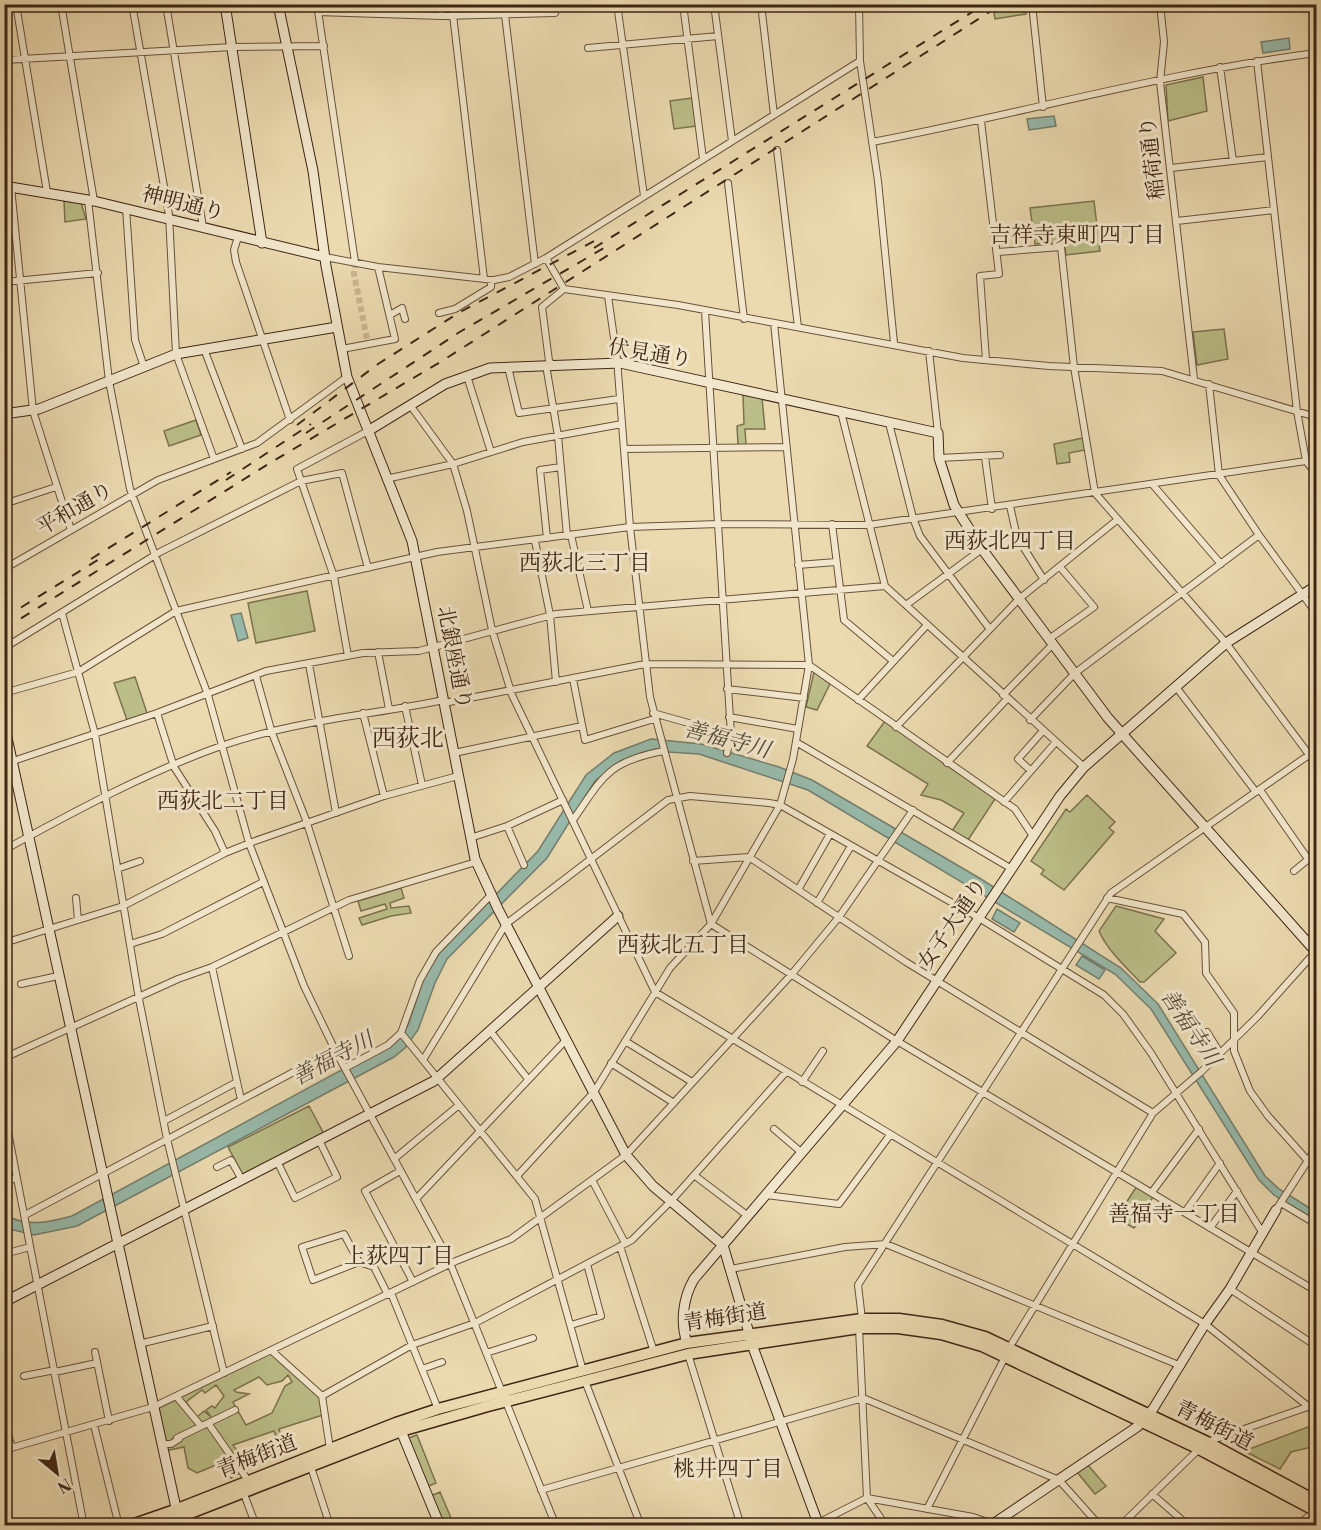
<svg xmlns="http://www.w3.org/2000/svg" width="1321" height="1530" font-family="'Libre Bodoni','Noto Serif JP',serif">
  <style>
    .green { fill: #bbbe88; stroke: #7c724e; stroke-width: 1.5; fill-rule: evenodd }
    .water { fill: #98bbac; stroke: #747f6f; stroke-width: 1.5 }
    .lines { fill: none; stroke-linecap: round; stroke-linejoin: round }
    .street-tunnel { stroke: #c8b691; stroke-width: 6; stroke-dasharray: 6 3; stroke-linecap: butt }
    .street-casing { stroke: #69523b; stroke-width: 8 }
    .secondary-casing { stroke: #3e2514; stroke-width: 11 }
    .primary-casing { stroke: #3e2514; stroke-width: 13 }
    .street { stroke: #f2e7cc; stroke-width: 6 }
    .secondary { stroke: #f2e7cc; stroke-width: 9 }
    .primary { stroke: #ebdab0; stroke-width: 10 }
    .rail { stroke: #3e2514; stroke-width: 2; stroke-dasharray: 10 10; stroke-linecap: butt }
    .labels { text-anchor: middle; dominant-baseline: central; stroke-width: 6; stroke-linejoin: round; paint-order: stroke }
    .street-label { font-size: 21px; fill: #3e2514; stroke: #f2e7cc }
    .neighbourhood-label { font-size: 22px; fill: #3e2514; stroke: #f2e7cc }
    .water-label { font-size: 22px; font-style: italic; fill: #544a3a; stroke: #f2e7cc }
    .quarter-label { font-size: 24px; fill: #3e2514; stroke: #f2e7cc }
  </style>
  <rect width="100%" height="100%" fill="#ebdab0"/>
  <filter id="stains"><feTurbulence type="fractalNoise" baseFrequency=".00333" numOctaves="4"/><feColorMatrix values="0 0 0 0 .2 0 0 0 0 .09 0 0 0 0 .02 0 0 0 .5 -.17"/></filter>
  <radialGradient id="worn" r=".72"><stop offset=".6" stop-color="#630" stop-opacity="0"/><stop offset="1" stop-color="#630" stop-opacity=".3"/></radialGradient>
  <path class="green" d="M1007,5h18l1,9 -31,5 -1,-6z
    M1203,77l4,34 -39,10 -2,-36z
    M692,98l4,28 -22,3 -4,-28z
    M64,201l17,2 5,16 -21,3z
    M1094,201l6,50 -34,4 -2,-13 -29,2 -5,-36z
    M1224,329l4,30 -31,6 -4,-33z
    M743,395l19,3 3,31h-20l1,16h-8l-1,-19 7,-2z
    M196,420l5,15 -32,11 -5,-15z
    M1083,438l2,12 -16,3 1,9 -13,2 -3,-20z
    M307,591l8,40 -59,12 -8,-40z
    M814,672l16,12 -13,26 -11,-3z
    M135,677l12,36 -20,7 -13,-37z
    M885,721l110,78 -27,41 -16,-9 12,-18 -23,-13 -20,-5 7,-11 -61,-38z
    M1087,795l28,27 -6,6 5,4 -50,58 -23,-16 3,-4 -13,-9 35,-52 4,3z
    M401,888l3,10 -14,5 1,5 18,-2 2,7 -20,3 -29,9 -3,-7 28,-9 -2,-5 -24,7 -3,-10z
    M1116,906l48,13 -9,12 21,22 -32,29h-4c-14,-15 -33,-32 -41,-51z
    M309,1106l15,28 -81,41 -15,-28z
    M1137,1186l16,11 -19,31 -18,-10z
    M271,1353l49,45 3,17 -44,14 6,22 -3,1 -8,-21 -41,14 16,23 -18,10 -10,-15 -24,10 -9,-5 -4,-21 -19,4 -6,-43zM288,1375l4,7 -7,4 -13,27 -26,12 -13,-23 16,-8 -13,-2 -2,-2 25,-13 8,8 15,-4zM216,1385l8,11 -9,12 -3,-2 -6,4 5,7 -7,-6 -7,6 -11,-15 16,-12 3,3z
    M1316,1424v22l-25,6 -11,17 -36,-18z
    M417,1435l19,48 -10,4 -20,-48z
    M1087,1464l19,22 -11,8 -18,-22z
    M440,1492l14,33h-12l-11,-29z"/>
  <path class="water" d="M1289,38l1,11 -27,4 -2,-11z
    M1054,116l2,10 -27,4 -2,-11z
    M241,613l7,25 -10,3 -7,-26z
    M651,739l50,5 78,23 33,13 169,99 140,89 37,36 107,172 14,13 37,23v11l-42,-28 -15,-15 -108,-171 -36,-35 -307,-184 -109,-36 -46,-3 -32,10 -26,20 -48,77 -100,101 -12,24 -17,47 -13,18 -11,9 -317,169 -43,9 -29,-7 -1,-14c22,14 46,8 68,2l325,-176 11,-15 16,-47 15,-25 99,-102 48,-76 28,-22z
    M997,909l23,14 -6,9 -22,-13z
    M1082,956l23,14 -6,9 -23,-14z"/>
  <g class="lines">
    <path class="street-tunnel" d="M355,262l-1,12 14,70"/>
    <defs>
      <path id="street" d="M16,4l31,188
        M61,4l33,197
        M132,4l37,211 7,139 38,105
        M166,4l37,223
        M317,4l38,258
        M441,4l1,12
        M488,4l1,11
        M617,4l27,192
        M683,4l20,155
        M714,4l18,137
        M761,4l13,111
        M859,4l1,57 18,120 16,162
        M1032,4l11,103
        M1160,4l4,38 -4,40 34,297
        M318,12l124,4 113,-3
        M453,15l31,264
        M505,15l30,249
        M588,48l130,-12
        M4,60l228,-13 92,-1
        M1257,61l40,350 9,50 10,13
        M1220,67l13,94
        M981,121l18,153 -19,2 6,84
        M872,142c148,-28 295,-70 444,-89
        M777,150l21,177
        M1171,168l97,-11
        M4,176l2,10
        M728,183l16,136
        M11,187l22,224 38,119
        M88,200l21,181 21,108 78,206 41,148 55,143 31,64 113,208 108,268
        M126,208l9,132 9,27
        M1177,221l97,-11
        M4,232l11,-1
        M238,237l-4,13 2,12 54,158
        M998,252l63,-5 13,120 21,126 131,150 90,121
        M325,257l53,10 116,13 15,-3 37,-19 314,-197
        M546,258l18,31
        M4,282l94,-9
        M608,296l9,63 13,168 20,170 61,227 186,117 419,250
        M705,311l26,424 -4,18
        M439,313l16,-4 36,-22v-7
        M390,315l12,-7 3,11
        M204,349l38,100
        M342,349l53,-10 -17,-72
        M929,351l9,82
        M546,365l12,71 9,100
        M553,365l-4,-4 -7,-54 22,-18 7,1 107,15 285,53 86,8 113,5 154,46
        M508,367l11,46 100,-14
        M467,376l24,76
        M1209,384l10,91 40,60 57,78
        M410,405l43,59 14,47 25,119 20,65 143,297 550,332 104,83
        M841,412l44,174 199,181
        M889,423l24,95 7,18 69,92
        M624,449l162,-2
        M985,457l7,52
        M939,458l61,-3
        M386,479l67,-15 70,-22 99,-18
        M1153,485l68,79
        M4,504l52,-17
        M1010,506l7,31 27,43
        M832,524l12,96 49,41
        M571,535l17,76
        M547,538l-7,-68 21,-3
        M535,541l15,74 6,67
        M798,565l38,-3
        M4,569l154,-89 99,-37 90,-66
        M906,605l76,-56
        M62,613l33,121 44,265 28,140 57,234
        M1049,639l45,-32 -34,-40
        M4,648l156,-96 141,-71 41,-8 26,95
        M378,652l11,57
        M348,656l-14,-79 -37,-108 71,-38
        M309,664l27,149
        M256,676l16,57 34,87 43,136
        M573,679l12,61 69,-21
        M1176,687l80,105
        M727,689l77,9
        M4,693l74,-21 98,-61 261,-59 193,-25 88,-3 151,1 437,-64
        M1003,695l50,-51
        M858,700l69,-75
        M444,703l201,-39 164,1 206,144 18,27
        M405,706l17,79
        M157,713l17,54 41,64 10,22
        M363,713l21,83
        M653,713l78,22
        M729,717l69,12
        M1030,720l45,-47 184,-138
        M896,727l123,-128 98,-79
        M796,742l216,127
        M454,753l128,-27
        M947,763l60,-64
        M4,764l153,-51 109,-42 97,-18 56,-2 137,-37 329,-28
        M1030,770l-12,-11 24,-27
        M1260,790l48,69
        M1004,802l51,-59
        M573,820c30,-43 34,-58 90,-69
        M507,826l17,39
        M470,838l37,-12 56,-26
        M4,850c71,-39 143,-78 220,-105 70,-24 147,-30 220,-45
        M693,861l56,-4 157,105 247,151 48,-41 57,-56 58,-65
        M117,869l23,-8
        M1294,871l22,-18
        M798,890l32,-56
        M76,898l2,22
        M1107,898l76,16 22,28 1,31 28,40v38l16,40 18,25 40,45
        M817,903l34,-57
        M4,943l119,-37 102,-53 30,-12 129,-45 74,-20
        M130,944l32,-10 101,-52
        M212,967l29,133
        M21,984l37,-8
        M491,1032l37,47
        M1207,1032l13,21
        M401,1033l134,166 48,172
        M625,1041l67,41
        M4,1058l174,-79 34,-12 137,-67 127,-38
        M423,1060l83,-136 162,-124 22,-4 79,7 11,2 199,113 125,77 19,19 28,39 111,179
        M611,1063l63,40
        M345,1068l43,-23 13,-12 19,-53 16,-28 55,-57
        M802,1082l21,-31
        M4,1111l80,415
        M164,1121l73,-39
        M774,1129l27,23
        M1310,1158l6,11
        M394,1159l65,-54
        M277,1161l18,37 42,-21 -18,-37
        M217,1167l14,-7 11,20
        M400,1171l-35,20 48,91
        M694,1175l54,41
        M517,1176l77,-84 76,-124 41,-44 69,-119 13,-46 16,-94 -35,-342
        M592,1180l33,63
        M4,1181l13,-3
        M1152,1192l47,-63
        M766,1195l73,9 51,-69
        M416,1199l150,-159
        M1281,1203l35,21
        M1276,1210l40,-62
        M1185,1212l35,-49
        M25,1215l310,-165
        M1210,1228l27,-37
        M620,1246l34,106
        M4,1254l26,-7
        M359,1262l-46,18 -11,-33 42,-13 15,28 15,5 14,28
        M731,1269l114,-22 41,-3 295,122
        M1230,1289l86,57
        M391,1293l47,116
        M862,1319l-4,-34 253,-392 205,-143
        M571,1325l30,-9 -14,-52
        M859,1328l8,170 19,28
        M139,1344l74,-18
        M1009,1348l144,-235
        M272,1351l50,45 8,53
        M95,1352l14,69
        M486,1353l47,-15
        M688,1354l53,172
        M422,1369l20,-7
        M55,1372l42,-9
        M24,1376l31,-6
        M585,1381l56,145
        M176,1396l25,30
        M322,1396l90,-51 63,-22 157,-83 39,-39 115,-129
        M4,1421l8,27
        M208,1423l37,53
        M94,1425l25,101
        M177,1438l58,-28
        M1207,1442l109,-38
        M167,1444h4l8,-5
        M4,1450l149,-43 303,-146 55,-22 115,-84 165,-180 48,-58 74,-107
        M311,1467l19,59
        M541,1490l322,-92 196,82 41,46
        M244,1494l12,32
        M1152,1494l37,32
        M927,1509l78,-152
        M812,1526l55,-28 106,19 26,9
        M1120,1526l79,-77
        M1296,1526l20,-15"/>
      <path id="secondary" d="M225,4l37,239
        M278,4l35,167 13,95 21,111 65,164 63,318 23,50 128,246 27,31 70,59 31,105 65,176
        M4,186l90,15 231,56
        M4,414l35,-5 137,-55 161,-27
        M368,431l77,-47 45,-16 130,-5 318,70 1,25 15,47 28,44 126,169 208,234
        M4,724l176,802
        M4,1302l430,-221 184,-165
        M687,1343c-7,-21 -4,-45 7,-64l203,-238 163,-245 24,-29 142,-124 90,-57
        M401,1431l39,95
        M990,1526l147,-99 16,-18 52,-85 25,-35 46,-79"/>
      <path id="primary" d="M129,1526l46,-16 221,-87 42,-14 249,-66 175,-24h37l43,6 43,12 222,105 109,59
        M157,1526l244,-95 87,-25 200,-52 171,-26h39l43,6 41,12 217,103 117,62"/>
    </defs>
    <use href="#street" class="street-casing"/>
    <use href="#secondary" class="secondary-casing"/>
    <use href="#primary" class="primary-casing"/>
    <use href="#street" class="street"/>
    <use href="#secondary" class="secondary"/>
    <use href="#primary" class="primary"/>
    <path class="rail" d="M594,248l391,-244
      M297,425l81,-61 82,-52 140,-74
      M306,433l152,-100 146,-85
      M226,480l85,-56
      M91,559l140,-87
      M4,618l97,-60
      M4,629l266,-166 172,-102 560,-357"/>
  </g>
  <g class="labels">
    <g class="street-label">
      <text transform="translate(1153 158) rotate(-97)">稲荷通り</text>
      <text transform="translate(183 204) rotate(14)">神明通り</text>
      <text transform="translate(650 354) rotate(9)">伏見通り</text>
      <text transform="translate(75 509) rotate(-30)">平和通り</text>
      <text transform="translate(454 658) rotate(79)">北銀座通り</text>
      <text transform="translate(953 924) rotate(-56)">女子大通り</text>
      <text transform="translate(725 1318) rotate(-9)">青梅街道</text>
      <text transform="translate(1214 1426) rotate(27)">青梅街道</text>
      <text transform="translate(257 1457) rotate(-21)">青梅街道</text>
    </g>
    <g class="neighbourhood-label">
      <text x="1077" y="235">吉祥寺東町四丁目</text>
      <text x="1010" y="541">西荻北四丁目</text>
      <text x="585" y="563">西荻北三丁目</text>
      <text x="223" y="801">西荻北二丁目</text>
      <text x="683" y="945">西荻北五丁目</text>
      <text x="1174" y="1214">善福寺一丁目</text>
      <text x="399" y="1256">上荻四丁目</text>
      <text x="728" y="1469">桃井四丁目</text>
    </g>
    <g class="water-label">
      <text transform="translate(727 740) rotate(15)">善福寺川</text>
      <text transform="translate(1190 1028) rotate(56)">善福寺川</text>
      <text transform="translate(333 1059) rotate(-28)">善福寺川</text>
    </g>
    <g class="quarter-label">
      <text x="408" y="739">西荻北</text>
    </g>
  </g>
  <rect width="1321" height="1530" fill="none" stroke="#ebdab0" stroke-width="24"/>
  <rect x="6" y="6" width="1309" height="1518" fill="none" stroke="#3e2514" stroke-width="3"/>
  <rect x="12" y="12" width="1297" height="1506" fill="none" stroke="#3e2514" stroke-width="1.5"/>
  <g transform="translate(57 1473) rotate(150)" stroke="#f2e7cc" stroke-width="4.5" paint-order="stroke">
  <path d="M0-4.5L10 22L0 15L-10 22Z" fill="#3e2514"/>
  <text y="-9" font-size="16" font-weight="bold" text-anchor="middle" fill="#3e2514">N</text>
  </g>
  <rect width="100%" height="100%" filter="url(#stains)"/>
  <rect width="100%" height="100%" fill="url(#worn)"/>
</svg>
